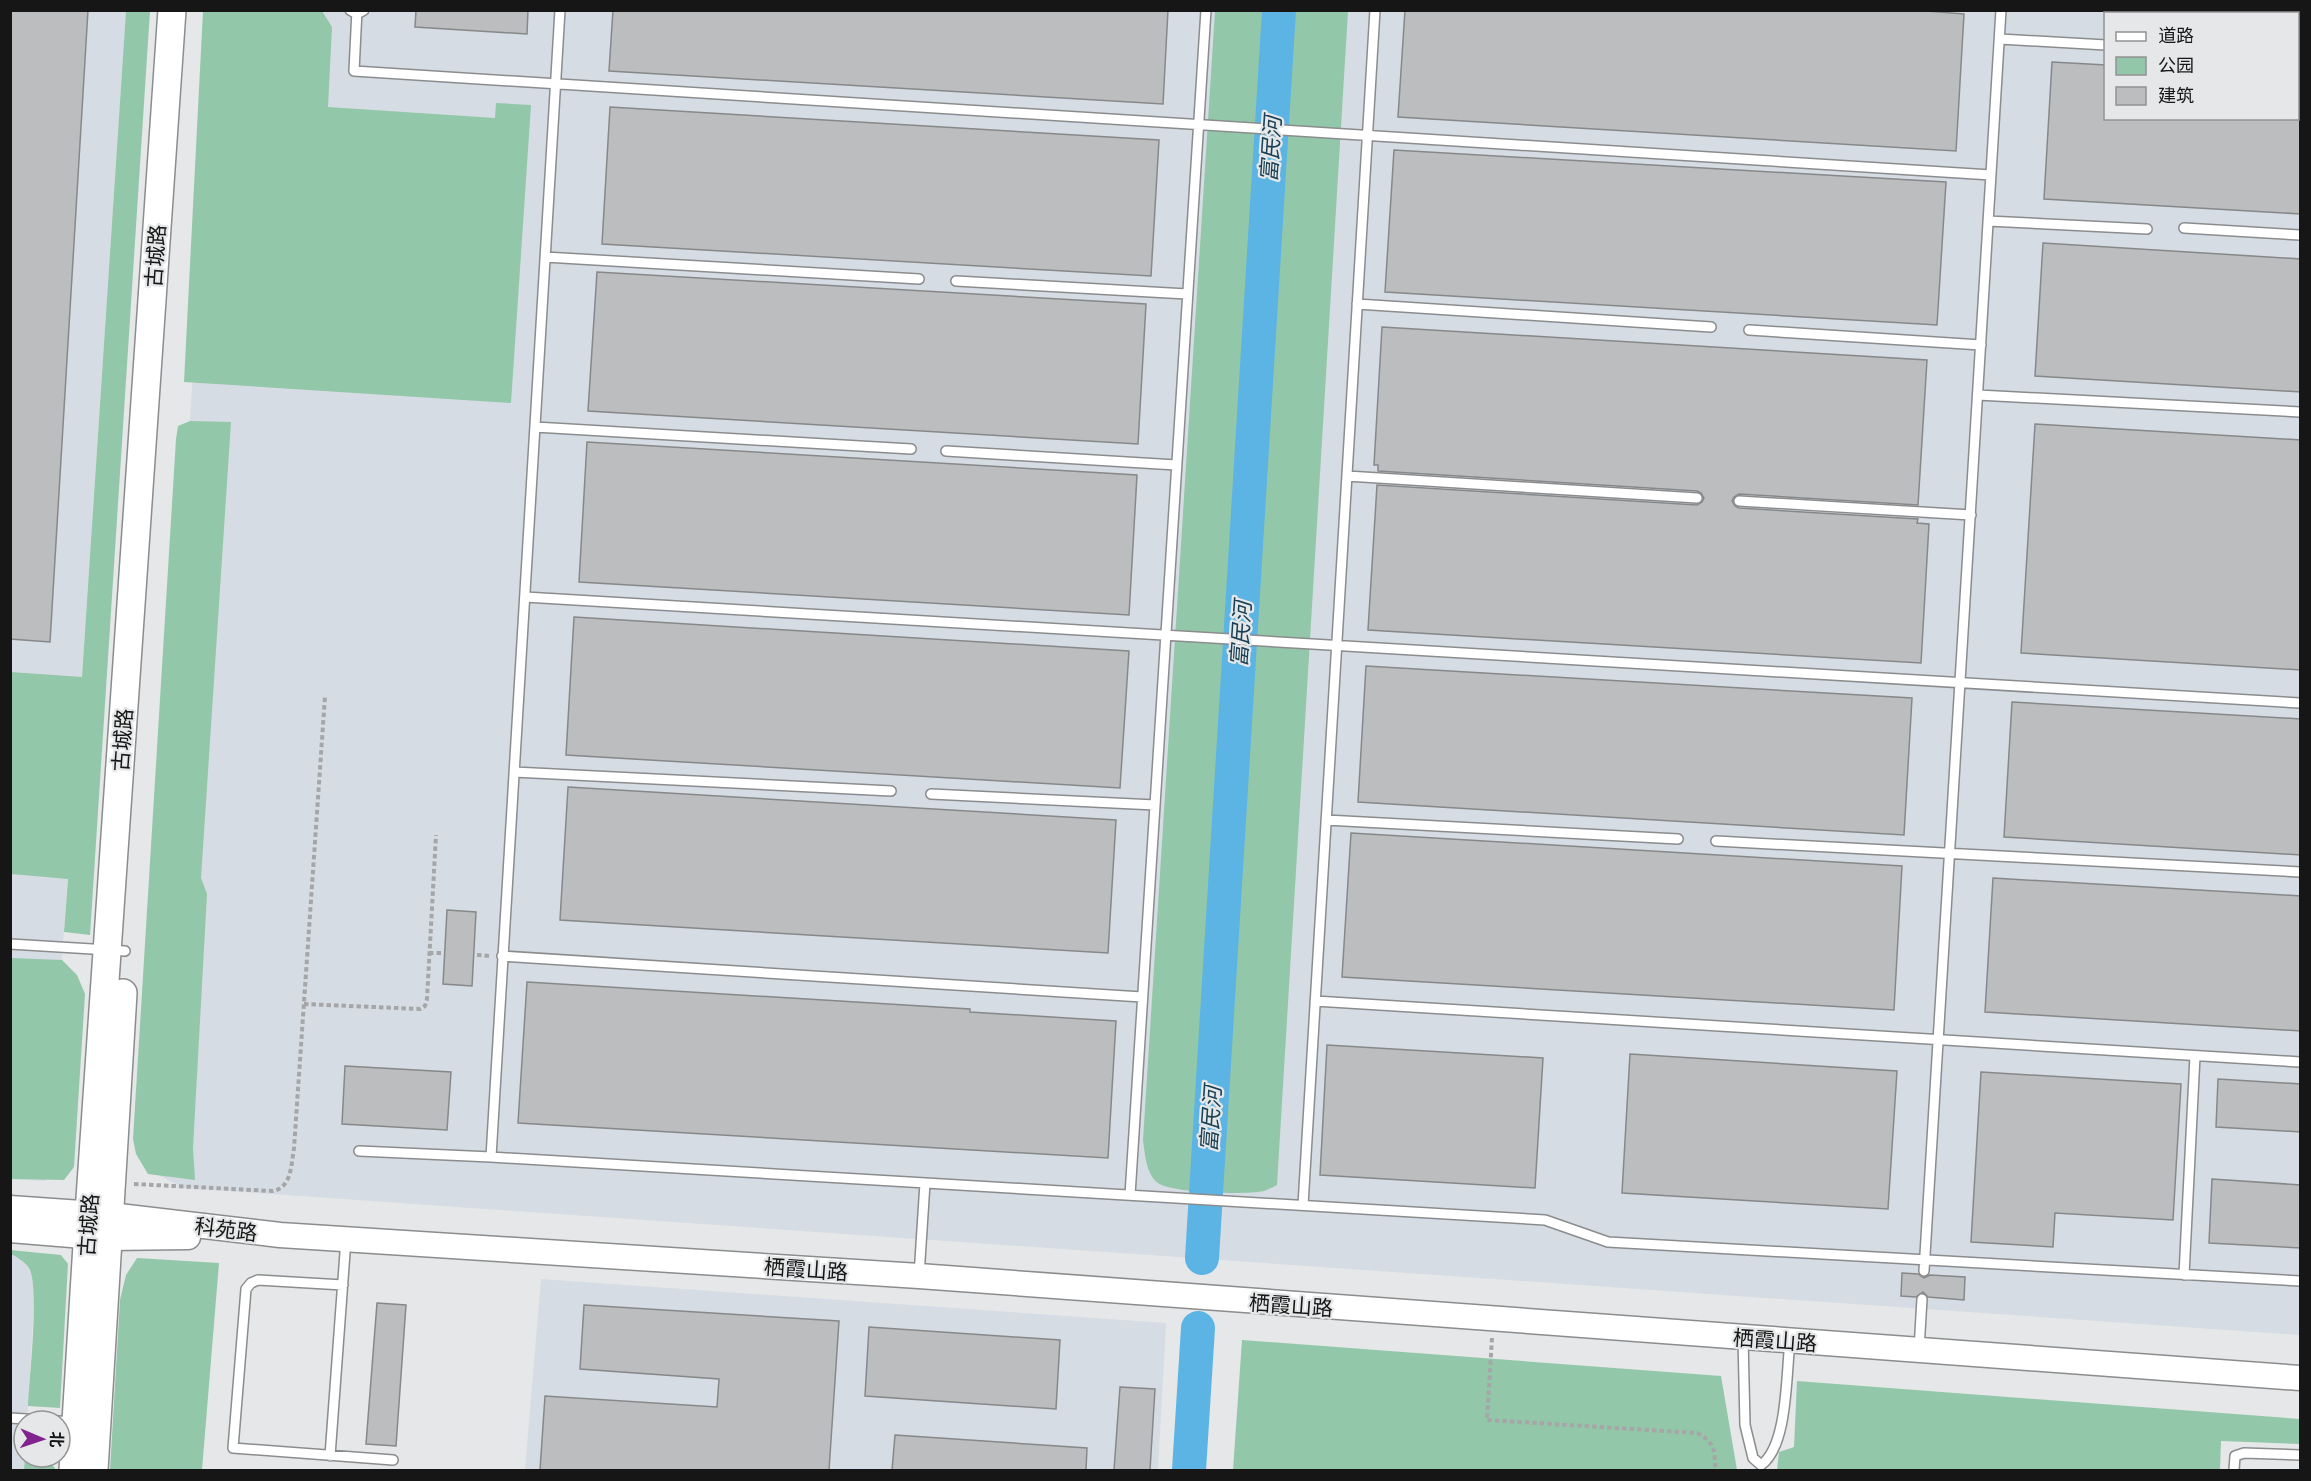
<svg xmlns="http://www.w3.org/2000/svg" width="2311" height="1481" font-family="'IBM Plex Sans','Noto Sans SC',sans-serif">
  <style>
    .built { fill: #d6dce3; fill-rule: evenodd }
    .green { fill: #93c7a9 }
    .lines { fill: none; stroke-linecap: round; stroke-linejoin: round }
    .river { stroke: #5cb4e4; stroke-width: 34 }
    .building { fill: #bcbdbe; stroke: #878889; stroke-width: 1.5 }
    .service-casing { stroke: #8b8c8d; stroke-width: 12 }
    .tertiary-casing { stroke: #8b8c8d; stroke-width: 27 }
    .secondary-casing { stroke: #8b8c8d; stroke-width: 30 }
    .path { stroke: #a5a6a7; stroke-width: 4; stroke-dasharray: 4.5 3; stroke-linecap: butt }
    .service { stroke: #fff; stroke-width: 9 }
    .tertiary { stroke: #fff; stroke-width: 24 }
    .secondary { stroke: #fff; stroke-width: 27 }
    .labels { text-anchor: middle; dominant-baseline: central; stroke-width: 4.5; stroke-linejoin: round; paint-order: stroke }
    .street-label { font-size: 21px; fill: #161616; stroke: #e6e7e8 }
    .water-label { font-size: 22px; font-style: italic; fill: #1a4055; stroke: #e6e7e8 }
  </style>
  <rect width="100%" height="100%" fill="#e6e7e8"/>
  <path class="built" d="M10,11h116l-44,666 -36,504 -36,-2z
    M217,11h2083v1324l-2116,-147 -26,-13 -16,-34zM2106,14h192v104h-192z
    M10,1254l8,3 11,11 6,20 -8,133h-3v49h-13z
    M541,1279l625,44 -8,147h-633z"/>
  <path class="green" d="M126,11h24l-60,924 -26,-3 4,-53 -57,-5 -1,-202 72,5z
    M203,11h119l10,16 -4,80 167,11 1,-15 35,2 -20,298 -327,-21z
    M1215,11h133l-71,1174c-4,2 -9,5 -13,6 -18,4 -92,2 -106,-8 -12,-9 -13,-29 -15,-43z
    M190,421l41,1 -30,456 6,16 -14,254 2,32 -47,-6 -12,-20 -3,-15 43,-700 2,-13z
    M11,958l51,2 15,15 8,19 -11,173 -10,13 -53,-1z
    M10,1250l51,5 7,9 -8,144 -32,-2c1,-27 12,-119 1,-138 -4,-6 -12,-11 -18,-14z
    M137,1258l82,5 -17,207h-92l10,-170 6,-25z
    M1242,1340l479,36 16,94h-504z
    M1797,1381l503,38v25l-79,-3 -1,29h-443l2,-18 15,-5z
    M25,1457l21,2 9,9v2h-31z"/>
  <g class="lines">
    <path class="river" d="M1202,1258l77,-1248
      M1189,1470l9,-142"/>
  </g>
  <path class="building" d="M10,10h78l-38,632 -40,-3z
    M416,10h112l-1,24 -112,-7z
    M613,10h555l-5,94 -554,-33z
    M1405,10h508l51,4 -8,137 -558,-34z
    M2052,62l54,3v53h195v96l-257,-15z
    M610,107l549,33 -8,136 -549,-32z
    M1394,150l552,32 -9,143 -552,-33z
    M2043,243l258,16v133l-266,-16z
    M597,272l549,32 -8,140 -550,-33z
    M1382,327l545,33 -9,145 -179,-11 -5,3 -2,4 3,5 4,2 179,11 -1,4 12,1 -8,139 -553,-33 9,-145 320,20 5,-3 2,-4 -3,-5 -4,-2 -319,-20v-6h-4z
    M2035,424l266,16v230l-280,-17z
    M587,442l550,33 -8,140 -550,-33z
    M574,617l555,34 -9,137 -554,-33z
    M1366,666l546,32 -8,137 -546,-33z
    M2012,702l289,17v136l-297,-18z
    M568,787l548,33 -8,133 -548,-33z
    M1351,833l551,33 -8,144 -552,-33z
    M1993,878l308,18v135l-316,-19z
    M447,910l29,2 -4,74 -29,-2z
    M527,982l443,27v3l146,9 -8,137 -590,-35z
    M1327,1045l216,13 -8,130 -215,-13z
    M1630,1054l267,17 -9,138 -266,-16z
    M345,1066l106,6 -4,58 -105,-6z
    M1981,1072l200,12 -8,136 -118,-7 -2,34 -82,-5z
    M2218,1079l83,5v48l-85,-5z
    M2212,1179l89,6v63l-92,-5z
    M1902,1273l16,1 6,4 6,-3 35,2 -1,23 -36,-3 -5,-5 -7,5 -15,-1z
    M377,1303l29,2 -10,141 -30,-2z
    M584,1305l255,16 -10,149h-289l5,-74 172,11 2,-28 -139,-10z
    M869,1327l191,13 -4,69 -191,-13z
    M1120,1387l35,2 -5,81h-36z
    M895,1435l192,13 -1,22h-194z"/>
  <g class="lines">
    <defs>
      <path id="service" d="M350,10l7,4 7,-4
        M357,10l-3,61 1637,104
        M560,10l-69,1147 1054,63 63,22 692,39
        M2000,39l106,6
        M2298,58h2
        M1988,221l159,8
        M2184,228l116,7
        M545,257l374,22
        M956,281l231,13
        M1357,304l354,23
        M1749,330l232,15
        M1978,395l322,17
        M535,427l376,22
        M946,451l230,14
        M1347,476l350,22
        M1739,501l232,14
        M525,597l1775,106
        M514,772l377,19
        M931,794l224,11
        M1326,820l352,19
        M1716,841l584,31
        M10,944l115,7
        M502,956l640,41
        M1315,1001l985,61
        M359,1151l132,6
        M1130,1195l76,-1185
        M1303,1205l72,-1195
        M1924,1271l77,-1261
        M2184,1275l11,-219
        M919,1276l6,-93
        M343,1285l-85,-5 -7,3 -5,6 -13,159 160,12
        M1743,1338l2,87 8,33 8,7c27,-19 25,-91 29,-123
        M1919,1349l3,-50
        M10,1418l64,4
        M330,1456l16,-217
        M2234,1470l1,-14 9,-3 56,2"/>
      <path id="tertiary" d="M10,1208l100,7 170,20 639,41 1381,102
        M10,1230l98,8 80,-1"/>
      <path id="secondary" d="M73,1470l16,-257 83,-1203
        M94,1470l29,-477"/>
    </defs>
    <use href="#service" class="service-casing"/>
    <use href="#tertiary" class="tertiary-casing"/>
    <use href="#secondary" class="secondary-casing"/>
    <path class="path" d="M429,953h14
      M477,955l13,1
      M304,1004l116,5 5,-3 2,-7 9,-164
      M134,1184l139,7c19,-4 18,-26 21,-43l31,-452
      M1492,1338l-5,82 210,13c18,9 18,18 18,37"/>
    <use href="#service" class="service"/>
    <use href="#tertiary" class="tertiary"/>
    <use href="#secondary" class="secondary"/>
  </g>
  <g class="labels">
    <g class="street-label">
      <text transform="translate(155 256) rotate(-86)">古城路</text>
      <text transform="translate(122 740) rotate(-86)">古城路</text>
      <text transform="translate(88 1225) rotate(-86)">古城路</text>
      <text transform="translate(226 1229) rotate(7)">科苑路</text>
      <text transform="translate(806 1269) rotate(4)">栖霞山路</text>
      <text transform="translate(1291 1305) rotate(4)">栖霞山路</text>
      <text transform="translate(1775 1340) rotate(4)">栖霞山路</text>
    </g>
    <g class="water-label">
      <text transform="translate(1270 149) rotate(-86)">富民河</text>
      <text transform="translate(1240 634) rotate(-86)">富民河</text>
      <text transform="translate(1210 1119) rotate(-86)">富民河</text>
    </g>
  </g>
  <rect width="2311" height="1481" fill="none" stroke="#161616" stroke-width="24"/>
  <rect x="2104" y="12" width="195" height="108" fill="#e6e7e8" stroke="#939394" stroke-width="1.5"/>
  <rect x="2116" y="32" width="30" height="9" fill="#ffffff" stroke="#939394" stroke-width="1.5"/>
  <text x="2158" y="42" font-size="18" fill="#161616">道路</text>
  <rect x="2116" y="57" width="30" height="18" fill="#93c7a9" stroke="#939394" stroke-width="1.5"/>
  <text x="2158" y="72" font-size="18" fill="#161616">公园</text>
  <rect x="2116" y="87" width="30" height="18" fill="#bcbdbe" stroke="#939394" stroke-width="1.5"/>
  <text x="2158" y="102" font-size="18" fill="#161616">建筑</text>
  <g transform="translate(42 1439) rotate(92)"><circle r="28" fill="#e6e7e8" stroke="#939394" stroke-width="1.5"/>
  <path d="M0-4.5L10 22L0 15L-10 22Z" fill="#81238f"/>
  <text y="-9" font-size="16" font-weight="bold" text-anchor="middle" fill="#161616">北</text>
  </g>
</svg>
